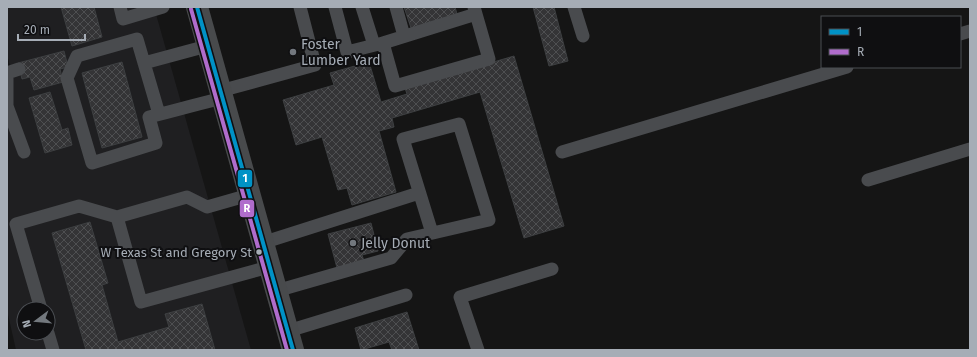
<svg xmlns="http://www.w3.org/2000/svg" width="977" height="357" font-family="'Fira Sans',sans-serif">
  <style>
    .built { fill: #1f1f21; fill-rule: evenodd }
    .building { fill: url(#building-cross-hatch); stroke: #3d3f41 }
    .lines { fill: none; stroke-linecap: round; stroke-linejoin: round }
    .lane { stroke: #494b4e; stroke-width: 13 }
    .secondary { stroke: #484a4c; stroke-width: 22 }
    .bus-1-casing { stroke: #0f0f11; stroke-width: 7 }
    .bus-2-casing { stroke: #0f0f11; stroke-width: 7 }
    .bus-1 { stroke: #0092c6; stroke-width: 4 }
    .bus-2 { stroke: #b06ccc; stroke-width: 4 }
    .poi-dot { fill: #73787e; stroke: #0f0f11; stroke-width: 1.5 }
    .bus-dot { fill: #a6adb6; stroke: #0f0f11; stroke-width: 1.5 }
    .labels { text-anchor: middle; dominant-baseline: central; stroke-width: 4; stroke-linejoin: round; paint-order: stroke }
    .bus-label { font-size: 13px; fill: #a6adb6; stroke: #0f0f11; text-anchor: end }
    .poi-label { font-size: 14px; fill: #a6adb6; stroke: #0f0f11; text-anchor: start }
    .line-badge { stroke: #0f0f11; stroke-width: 1.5 }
    .badge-label { font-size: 11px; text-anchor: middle; font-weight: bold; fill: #fff }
  </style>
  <defs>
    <pattern id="building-cross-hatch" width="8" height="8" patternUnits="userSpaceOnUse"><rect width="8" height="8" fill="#343436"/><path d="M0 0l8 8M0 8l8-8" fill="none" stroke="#4e4f51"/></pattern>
  </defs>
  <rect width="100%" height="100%" fill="#151515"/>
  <path class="built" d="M7,7h147l97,343h-235l-9,-40v-243l3,-1 -3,-12zM24,309h24v24h-24z"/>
  <path class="building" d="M61,7h33l8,30 -30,9z
    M404,7h51l2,7 -46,14z
    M533,7h21l14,54 -19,5z
    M64,51l4,16 -8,2 3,13 -29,8 -4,-13 -8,2 -4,-16z
    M514,56l50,170 -40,12 -44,-146 -88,26 2,9 -15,4 17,61 -44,13 -5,-17 -9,2 -16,-53 -26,8 -13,-45 51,-15 -4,-12 39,-11 12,40 26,-8 -2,-6z
    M122,62l20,75 -40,11 -20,-75z
    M50,92l12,38 6,-2 4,17 -27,8 -16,-55z
    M90,222l18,61 -6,2 16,57 51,-15 -4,-13 37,-10 13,46h-129l-34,-117z
    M371,223l7,28 -16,4 2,6 -27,7 -9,-34z
    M407,312l12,38h-27l-3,-8 -28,8 -6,-22z"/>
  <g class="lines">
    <path class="lane" d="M120,7l3,12 40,-12
      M335,7l12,45 36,-9
      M362,7l12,38
      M396,7l8,29
      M474,7l15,52 -94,27 -12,-43 93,-29
      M574,7l9,29
      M960,34l10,-3
      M144,63l63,-17
      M19,69l-12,4v33l17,46
      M220,91l95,-26 -15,-58
      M159,114l-22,-75 -60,17 -10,22 25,85 64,-20 -7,-26c25,-6 49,-13 73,-19
      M562,152l285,-85
      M868,180l102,-31
      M117,217l70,-20 20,10 42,-12
      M262,243l157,-50
      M276,291l115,-33 16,-19 82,-19 -30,-96 -56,15 29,94
      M41,309l-25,-85 63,-18 38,11 24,85 128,-35
      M288,331l118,-36
      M48,333l5,17
      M478,350l-18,-53 92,-28"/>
    <path class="secondary" d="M197,7l96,343"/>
    <defs>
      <path id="bus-1" d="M197,7l96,343"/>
      <path id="bus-2" d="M191,9l96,341"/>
    </defs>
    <use href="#bus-1" class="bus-1-casing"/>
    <use href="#bus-2" class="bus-2-casing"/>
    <use href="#bus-1" class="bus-1"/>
    <use href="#bus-2" class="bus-2"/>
  </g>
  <g class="poi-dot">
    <circle cx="293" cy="52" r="4"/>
    <circle cx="353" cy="243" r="4"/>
  </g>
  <circle class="bus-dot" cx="259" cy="252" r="3.5"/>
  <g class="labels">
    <g class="bus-label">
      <text x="252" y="252">W Texas St and Gregory St</text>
    </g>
    <g class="poi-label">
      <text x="301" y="44">Foster<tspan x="301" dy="16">Lumber Yard</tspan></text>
      <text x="361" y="243">Jelly Donut</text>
    </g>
  </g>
  <g class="line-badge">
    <rect x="237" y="169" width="16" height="19" rx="4" fill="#0092c6"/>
    <rect x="239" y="199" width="16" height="19" rx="4" fill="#b06ccc"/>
  </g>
  <g class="badge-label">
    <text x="245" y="182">1</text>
    <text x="247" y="212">R</text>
  </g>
  <rect width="977" height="357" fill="none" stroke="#a6adb6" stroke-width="16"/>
  <rect x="821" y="16" width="140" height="52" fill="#0f0f11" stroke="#4b4e53"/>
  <rect x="829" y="29" width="20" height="6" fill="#0092c6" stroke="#4b4e53"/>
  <text x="857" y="36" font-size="12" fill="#a6adb6">1</text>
  <rect x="829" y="49" width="20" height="6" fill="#b06ccc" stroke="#4b4e53"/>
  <text x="857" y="56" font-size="12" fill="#a6adb6">R</text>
  <g transform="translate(36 321) rotate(254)"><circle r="19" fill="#0f0f11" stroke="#4b4e53"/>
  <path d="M0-3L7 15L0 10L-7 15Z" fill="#73787e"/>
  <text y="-6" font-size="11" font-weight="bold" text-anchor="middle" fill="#a6adb6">N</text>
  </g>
  <path d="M18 34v6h67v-6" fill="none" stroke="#a6adb6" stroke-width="2"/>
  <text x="24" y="34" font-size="12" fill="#a6adb6" stroke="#0f0f11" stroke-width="3" paint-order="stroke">20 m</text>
</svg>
